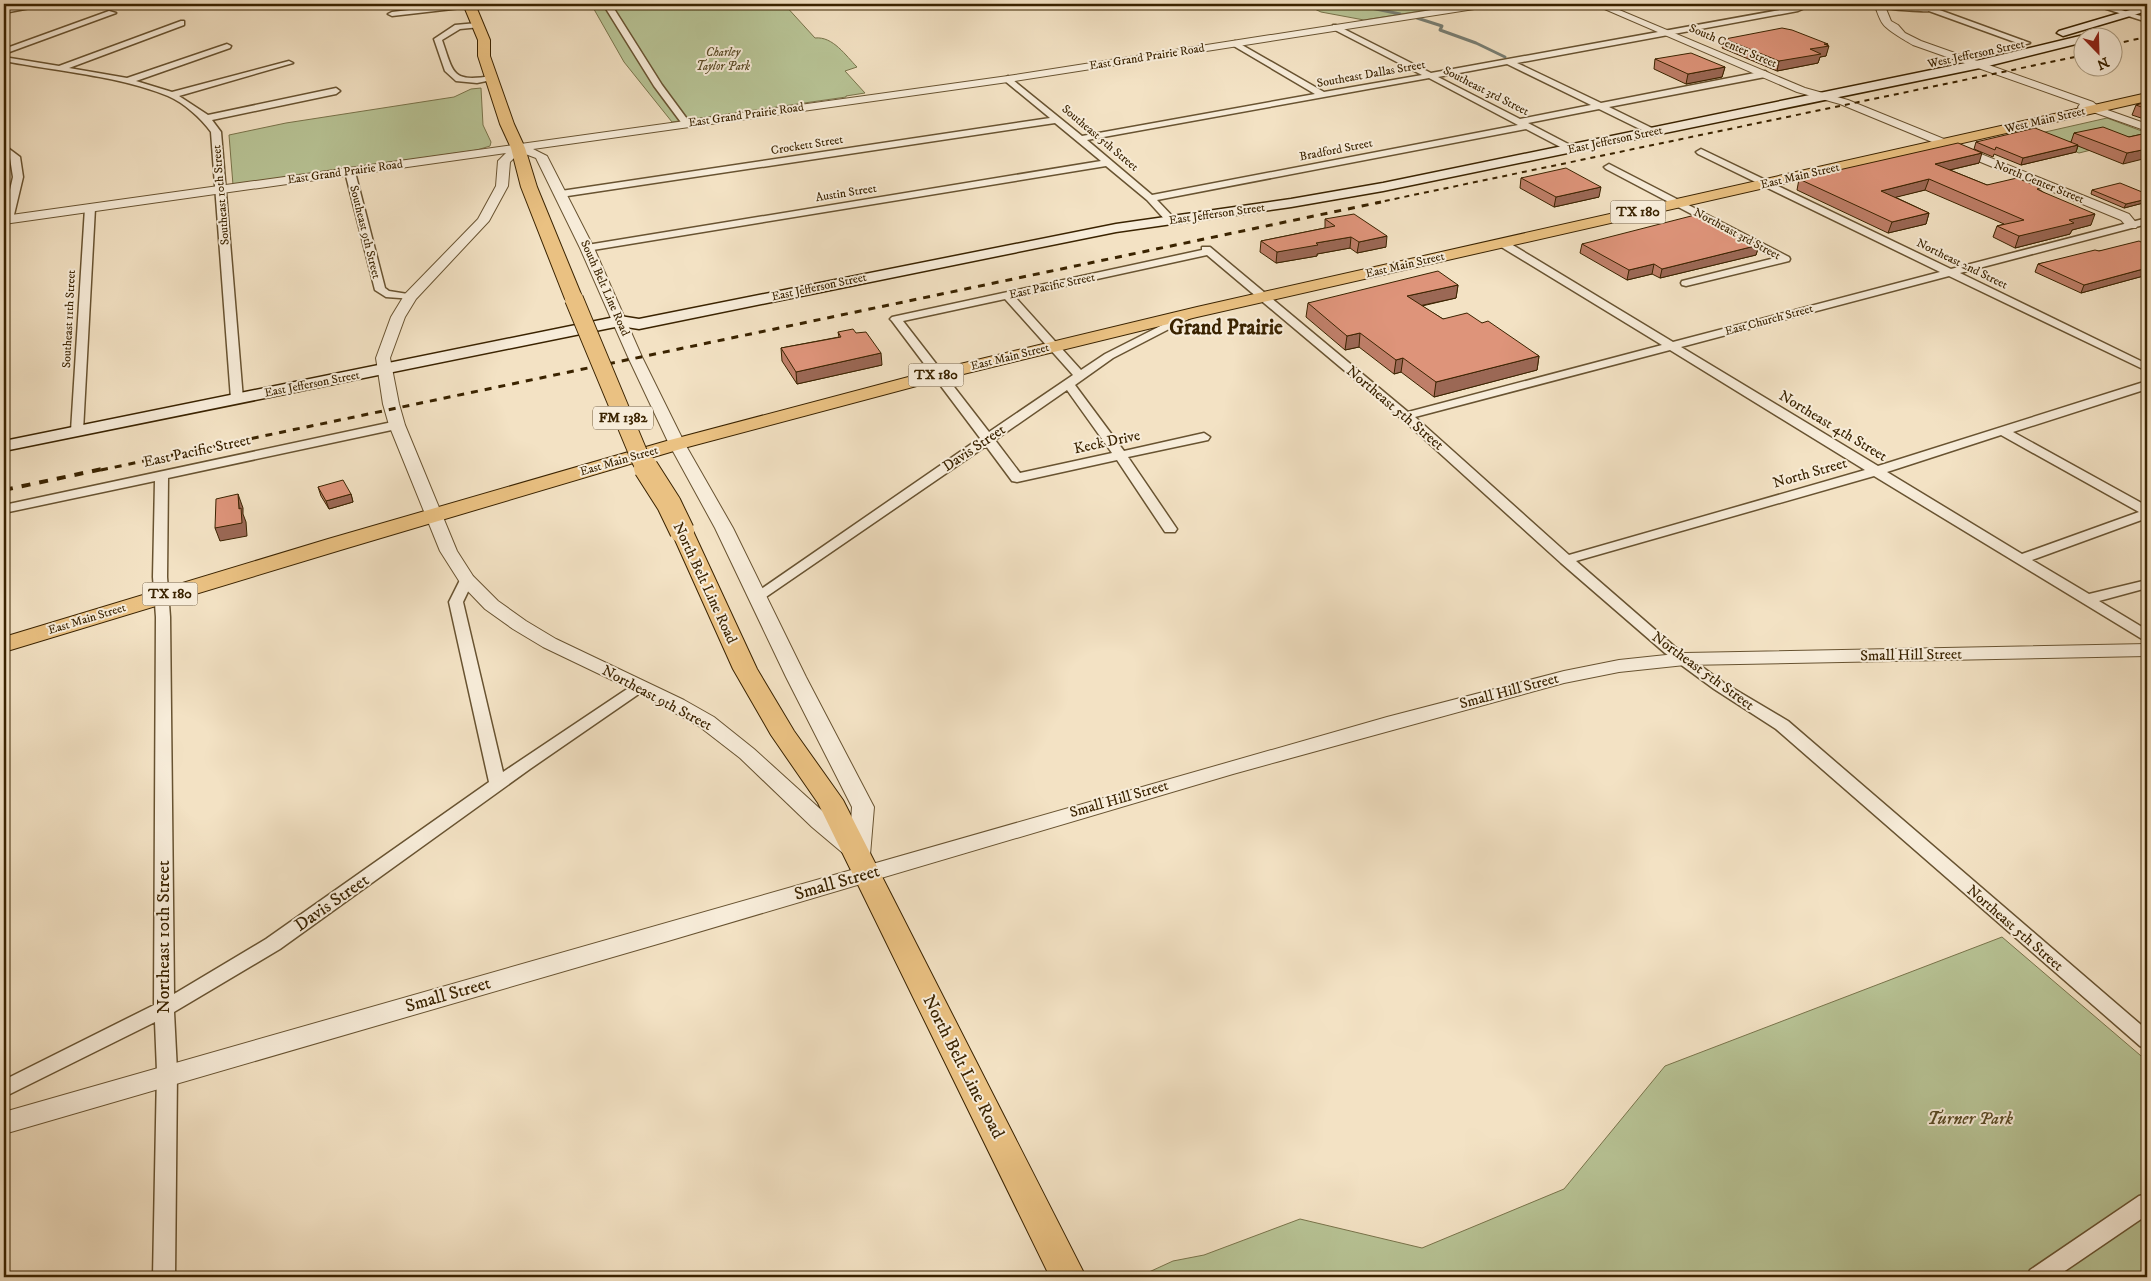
<svg xmlns="http://www.w3.org/2000/svg" width="2151" height="1281" font-family="'IM FELL DW Pica',serif">
  <style>
    .green { fill: #b8c496; stroke: #79744b }
    .lines { fill: none; stroke-linecap: round; stroke-linejoin: round }
    .stream { stroke: #787e73; stroke-width: 3 }
    .minor-casing { stroke: #685331; stroke-width: 3 }
    .tertiary-casing { stroke: #685331; stroke-width: 2 }
    .secondary-casing { stroke: #3a2300; stroke-width: 3 }
    .primary-casing { stroke: #3a2300; stroke-width: 2 }
    .minor { fill: #f7ecd9; fill-rule: evenodd }
    .tertiary { fill: #f7ecd9; fill-rule: evenodd }
    .secondary { fill: #f7ecd9; fill-rule: evenodd }
    .primary { fill: #eac182; fill-rule: evenodd }
    .rail-far2 { stroke: #3a2300; stroke-width: 2; stroke-dasharray: 5 5; stroke-linecap: butt }
    .rail-far1 { stroke: #3a2300; stroke-width: 3; stroke-dasharray: 7 7; stroke-linecap: butt }
    .rail { stroke: #3a2300; stroke-width: 4; stroke-dasharray: 9 9; stroke-linecap: butt }
    .primary-bridge-far1-casing { stroke: #3a2300; stroke-width: 20; stroke-linecap: butt }
    .primary-bridge-casing { stroke: #3a2300; stroke-width: 26; stroke-linecap: butt }
    .primary-bridge-far1 { stroke: #eac182; stroke-width: 18 }
    .primary-bridge { stroke: #eac182; stroke-width: 24 }
    .wall { fill: #bf7f69; stroke: #3a2300 }
    .shaded-wall { fill: #9b6855; stroke: #3a2300 }
    .building { fill: #de947a; stroke: #3a2300 }
    .labels { text-anchor: middle; dominant-baseline: central; stroke-width: 4; stroke-linejoin: round; paint-order: stroke }
    .far-street-label { font-size: 12px; fill: #3a2300; stroke: #f7ecd9 }
    .far-park-label { font-size: 12px; font-style: italic; fill: #5a4b26; stroke: #f7ecd9 }
    .shield { fill: #f7ecd9; stroke: #735f41; stroke-width: 1 }
    .shield-label { font-size: 14px; font-weight: bold; fill: #3a2300 }
    .street-label { font-size: 15px; fill: #3a2300; stroke: #f7ecd9 }
    .near-street-label { font-size: 18px; fill: #3a2300; stroke: #f7ecd9 }
    .near-park-label { font-size: 18px; font-style: italic; fill: #5a4b26; stroke: #f7ecd9 }
    .far-town-label { font-size: 21px; font-weight: bold; fill: #3a2300; stroke: #f7ecd9 }
  </style>
  <rect width="100%" height="100%" fill="#f3e2c4"/>
  <filter id="stains"><feTurbulence type="fractalNoise" baseFrequency=".004" numOctaves="4"/><feColorMatrix values="0 0 0 0 .2 0 0 0 0 .09 0 0 0 0 .02 0 0 0 .5 -.17"/></filter>
  <radialGradient id="worn" r=".72"><stop offset=".6" stop-color="#630" stop-opacity="0"/><stop offset="1" stop-color="#630" stop-opacity=".3"/></radialGradient>
  <path class="green" d="M591,4h193l31,34c18,-2 31,18 42,29l-12,4 20,22 -19,3v1l-174,25 -48,-60z
    M1304,4h107l34,3 -81,13 -43,-8z
    M481,88l2,37 8,17 -1,4 -13,4 -244,35 -4,-50 57,-12 168,-26 17,-8z
    M2107,118l40,15v3l-68,17 -47,-18z
    M2002,937l145,124v216h-1009l35,-16 31,-6 96,-36 122,29 142,-59 101,-123z"/>
  <g class="lines">
    <path class="stream" d="M1352,4l48,10
      M1417,18l25,8 -2,4 36,13 29,14"/>
    <defs>
      <path id="minor" d="M35,4h16l-47,9v-4z
        M461,4l13,1 -4,2 -78,9 -4,-2 4,-2z
        M603,4h8l51,81 28,38 -1,2h-6l-29,-39z
        M1804,4h10l-16,7 -281,52 84,40 164,-32 4,3 -4,3 -156,30 47,23v4h-6l-51,-25 -71,14 46,24v4h-6l-42,-22 -369,71 19,20 -5,3 -4,-1 -20,-22 -41,-34 -519,85 -5,-3 5,-3 514,-84 -46,-38 -494,74 -5,-3 5,-3 489,-73 -45,-37 -1,-2 4,-3 74,60 233,-42 -83,-49 -1,-2 4,-2 89,51 98,-17 -89,-46v-4h3l95,48 365,-66zM1507,64l84,41 -71,14 -82,-42zM1429,78l89,47 -366,70 -65,-55z
        M1877,4h46l107,39 -7,2 -94,-34c-4,1 -40,-2 -49,-3l-4,-2z
        M2091,4h11l45,14v4z
        M109,11l7,2 -112,41v-5z
        M181,21h3v4l-115,43 58,10 100,-34 4,2 -1,2 -94,33 36,11 117,-31 4,2 -114,33 29,19 128,-27 4,3 -4,3 -124,26 9,12 22,267 -6,4 -6,-4 -20,-267c-10,-14 -27,-29 -43,-36 -48,-20 -112,-25 -164,-35v-4l55,9z
        M477,23h3v4l-20,2 -18,11c12,35 10,42 50,36l4,3 -19,4 -21,-2 -11,-10 -11,-32 21,-14z
        M4,145l16,12 3,20 -10,42 -5,3 -4,-2v-4l9,-39 -3,-19 -6,-6z
        M1701,149l250,120 196,-51v6l-187,49 187,91v7l-198,-95 -268,71 197,119 269,-85v8l-134,43 134,74v12l-115,42 57,34 58,-14v8l-48,13 48,29v10l-5,-1 -268,-163 -298,85 99,86 49,36 64,38 359,309v19l-7,-3 -364,-317 -62,-40 -49,-36 -104,-90 -159,-144 -195,-164 -192,42 66,73 24,-16 85,-43 4,-1 6,3 -87,45 -38,27 49,66 80,-18 6,4 -2,3 -80,17 49,72 -2,3h-10l-48,-72 -100,22 -5,-1 -26,-35 -223,153h-10l-2,-3 229,-158 -88,-117 -2,-2 2,-2 310,-67v-3h8l198,165 254,-67 -164,-100 -1,-2 1,-2h8l167,101 267,-70 -242,-118 -2,-2zM1005,299l68,76 -84,57 -86,-111zM1670,350l195,120 -296,85 -154,-138zM1067,390l45,63 -92,20 -25,-33zM2001,435l138,77 -117,42 -135,-82z
        M1609,164l180,93 1,2 -1,2 -103,25 -4,-1 -1,-2 1,-2 93,-23 -169,-89 -2,-2z
        M350,169l5,3 30,116 4,3 25,4 1,2 -1,2 -28,-2 -11,-7 -30,-118z
        M90,205l5,3 -12,223 -6,4 -6,-4 14,-223z
        M397,421l6,4 -2,3 -233,50 -1,99 3,40 4,377 92,-55 223,-157 -40,-180 13,-26h10l2,3 -11,23 40,170 133,-89h10l3,3 -3,3 -116,80 -250,180 -106,63 3,59 -2,206h-22l4,-206 -2,-49 -151,75v-17l150,-75 2,-388 -3,-40 2,-96 -151,32v-8z
        M2147,1194v21l-91,62h-29l3,-7 109,-74z"/>
      <path id="tertiary" d="M1470,4h22l-5,3 -479,75 -475,67 14,7 47,92 48,109 43,87 48,84 73,149 68,130 -4,48 -3,5 -8,3 -8,-3 -3,-4 -4,-2 -32,-27 -72,-69 -40,-31 -61,-34 -96,-46 -30,-18 -28,-20 -24,-25 -21,-33 -51,-126 -6,-21 -7,-46 15,-41 14,-23 73,-75 18,-33 2,-25 8,-8 -502,71v-8l1004,-140zM520,152l16,6 44,90 48,109 41,87 46,84 71,149 66,130 -2,29 -96,-87 -40,-32 -30,-17 -128,-61 -30,-18 -28,-20 -25,-25 -16,-25 -52,-126 -6,-21 -9,-46 15,-41 11,-18 73,-78 19,-35 2,-24z
        M1593,4h12l200,84 43,12 281,114 9,11 -2,3h-8l-7,-8 -281,-116 -43,-12z
        M1874,4h10l7,17 7,4 7,8 16,8 172,61 6,5 48,17v7l-54,-19 -14,-3 -1,-2 2,-3 -167,-59c-7,-4 -26,-15 -30,-21 -4,-5 -6,-14 -9,-20z
        M2147,644v12l-462,9 -66,7 -55,11 -331,91 -565,167 -664,193v-22l1383,-395 177,-46 55,-11 66,-7z"/>
      <path id="secondary" d="M2147,5v6l-84,25 -6,-3 2,-2z
        M2084,35l5,3h-5v4l-104,26 -597,123 -92,16 -175,25 -477,97 -19,-3 -616,125v-10l616,-125 19,3 477,-95 175,-25 92,-16 597,-123z"/>
      <path id="primary" d="M463,4h12l15,36v16l24,68 11,24 12,39 46,112 -3,4 -6,1 -6,-1 -3,-4 -44,-112 -10,-39 -11,-24 -22,-68v-16z
        M2147,93v8l-950,216 -254,62 -259,69 -340,101 -340,103v-15l324,-98 342,-99 261,-69 266,-64z
        M682,524l8,2 3,5 64,138 37,62 49,69 243,477h-36l-232,-474 -47,-68 -38,-66 -62,-138 3,-5z"/>
    </defs>
    <use href="#minor" class="minor-casing"/>
    <use href="#tertiary" class="tertiary-casing"/>
    <use href="#secondary" class="secondary-casing"/>
    <use href="#primary" class="primary-casing"/>
    <use href="#minor" class="minor"/>
    <use href="#tertiary" class="tertiary"/>
    <use href="#secondary" class="secondary"/>
    <use href="#primary" class="primary"/>
    <path class="rail-far2" d="M2114,44l33,-7
      M1375,203l709,-148"/>
    <path class="rail-far1" d="M101,470l1280,-268"/>
    <path class="rail" d="M4,490l103,-22"/>
    <defs>
      <path id="primary-bridge-far1" d="M574,299l67,161 6,10"/>
      <path id="primary-bridge" d="M646,468l23,36 13,27"/>
    </defs>
    <use href="#primary-bridge-far1" class="primary-bridge-far1-casing"/>
    <use href="#primary-bridge" class="primary-bridge-casing"/>
    <use href="#primary-bridge-far1" class="primary-bridge-far1"/>
    <use href="#primary-bridge" class="primary-bridge"/>
  </g>
  <path class="wall" d="M1725,39l103,7 -2,10 -6,1 -2,6 -41,8 -55,-23z
    M1655,59l70,8 -3,10 -36,7 -32,-15z
    M2147,102v18l-15,-5 4,-10z
    M2074,133l55,4 18,-4 -24,31 -45,-18 -2,6 -55,13 -27,-11 -1,3 -19,-8 2,-7h95z
    M1979,163l-29,7 37,15 53,5 51,35 -19,5 -2,4 -55,14 -22,-11 4,-11 7,-2 -79,-34 -30,7 34,16 -3,11 -38,9 -91,-43 2,-11z
    M1521,178l78,19 -45,10 -34,-19z
    M2092,190l55,4v8l-23,6 -33,-14z
    M1325,219l61,28 -29,6 -7,-5 -33,6v2l-41,7 -16,-11 1,-11 64,-13z
    M1582,244l177,1 -3,10 -96,23 -8,-4 -25,6 -47,-27z
    M2147,245v30l-66,18 -46,-21 3,-8 61,-13z
    M1458,285l-2,13 -34,8 21,13 39,4 57,33 -2,14 -103,27 -33,-25 -7,2 -35,-27 -14,3 -39,-33 2,-14z
    M838,332l44,33 -85,19 -15,-23 -1,-13 58,-11z
    M318,487l33,7 2,8 -24,7 -8,-13z"/>
  <path class="shaded-wall" d="M1824,44h4l-1,2h2l-3,10 -6,1 -2,6 -41,8 2,-10z
    M1725,67l-3,10 -36,7 2,-10z
    M2078,145l-2,7 -55,13 2,-7z
    M2147,149v9l-24,6 4,-11z
    M1982,153l-3,10 -47,11 3,-10z
    M1929,179l-4,11 -48,12 4,-11z
    M1601,187l-2,10 -45,10 2,-10z
    M2147,199v3l-23,6 2,-4z
    M1929,213l-3,11 -38,9 4,-11z
    M2095,214l-4,11 -19,5 -2,4 -55,14 4,-12 50,-16z
    M1387,236l-1,11 -29,6 2,-11z
    M1351,237l-1,11 -33,6v2l-41,7 1,-11 39,-9z
    M1759,245l-3,10 -96,23 2,-9z
    M1654,264l-2,10 -25,6 2,-10z
    M2147,268v7l-66,18 3,-8z
    M1458,285l-2,13 -51,11 2,-13z
    M1360,333l-1,14 -14,3 2,-14z
    M881,353l1,12 -85,19 -1,-12z
    M1539,356l-2,14 -103,27 2,-15z
    M1403,358l-2,14 -7,2 2,-14z
    M238,494l5,14v6l3,8 1,14 -27,5 -5,-13 24,-19z
    M351,494l2,8 -24,7 -3,-8z"/>
  <path class="building" d="M1782,28l10,2 36,14h-4l5,2 -19,3 11,5 -42,7 -54,-22z
    M1691,53l34,14 -37,7 -33,-15z
    M2147,102v7l-11,-4z
    M2103,127l26,10 18,-4v16l-20,4 -53,-20z
    M2035,128l43,17 -55,13 -27,-11 -1,3 -19,-8z
    M1958,143l24,10 -47,11 52,21 30,-7 24,10 -4,1 6,3 52,22 -26,6 5,3 -55,13 -22,-10 27,-6 -95,-41 -48,12 48,22 -37,9 -93,-43z
    M1566,168l35,19 -45,10 -35,-19z
    M2120,183l27,11v5l-21,5 -34,-14z
    M1354,214l33,22 -28,6 -8,-5 -35,6 2,2 -41,7 -16,-11 74,-15 -10,-7z
    M1699,214l60,31 -97,24 -8,-5 -25,6 -47,-26z
    M2139,241l8,4v23l-63,17 -46,-21 57,-14 4,1z
    M1438,271l20,14 -51,11 36,23 24,-6 15,10 6,-2 51,35 -103,26 -33,-24 -7,2 -36,-27 -13,3 -39,-33z
    M853,329l3,4 10,-1 15,21 -85,19 -15,-24 60,-11 -3,-5z
    M343,480l8,14 -25,7 -8,-14z
    M238,494l1,15 2,-1 1,15 -27,5 1,-29z"/>
  <g class="labels">
    <g class="far-street-label">
      <text transform="translate(1733 46) rotate(23)">South Center Street</text>
      <text transform="translate(1976 54) rotate(-12)">West Jefferson Street</text>
      <text transform="translate(1147 57) rotate(-9)">East Grand Prairie Road</text>
      <text transform="translate(1371 74) rotate(-10)">Southeast Dallas Street</text>
      <text transform="translate(1486 91) rotate(27)">Southeast 3rd Street</text>
      <text transform="translate(746 115) rotate(-8)">East Grand Prairie Road</text>
      <text transform="translate(2045 120) rotate(-13)">West Main Street</text>
      <text transform="translate(1100 138) rotate(40)">Southeast 5th Street</text>
      <text transform="translate(1615 140) rotate(-12)">East Jefferson Street</text>
      <text transform="translate(807 145) rotate(-9)">Crockett Street</text>
      <text transform="translate(1336 150) rotate(-11)">Bradford Street</text>
      <text transform="translate(345 172) rotate(-8)">East Grand Prairie Road</text>
      <text transform="translate(1800 176) rotate(-13)">East Main Street</text>
      <text transform="translate(2039 182) rotate(22)">North Center Street</text>
      <text transform="translate(846 193) rotate(-9)">Austin Street</text>
      <text transform="translate(221 195) rotate(-95)">Southeast 10th Street</text>
      <text transform="translate(1217 214) rotate(-8)">East Jefferson Street</text>
      <text transform="translate(365 232) rotate(76)">Southeast 9th Street</text>
      <text transform="translate(1737 234) rotate(28)">Northeast 3rd Street</text>
      <text transform="translate(1962 264) rotate(26)">Northeast 2nd Street</text>
      <text transform="translate(1405 265) rotate(-13)">East Main Street</text>
      <text transform="translate(1052 286) rotate(-12)">East Pacific Street</text>
      <text transform="translate(819 287) rotate(-12)">East Jefferson Street</text>
      <text transform="translate(605 288) rotate(66)">South Belt Line Road</text>
      <text transform="translate(69 319) rotate(-87)">Southeast 11th Street</text>
      <text transform="translate(1769 320) rotate(-15)">East Church Street</text>
      <text transform="translate(1010 357) rotate(-14)">East Main Street</text>
      <text transform="translate(312 384) rotate(-11)">East Jefferson Street</text>
      <text transform="translate(619 461) rotate(-16)">East Main Street</text>
      <text transform="translate(87 619) rotate(-17)">East Main Street</text>
    </g>
    <g class="far-park-label">
      <text x="723" y="52">Charley<tspan x="723" dy="14">Taylor Park</tspan></text>
    </g>
    <g class="shield">
      <rect x="1610.5" y="200.5" width="55" height="23" rx="4"/>
      <rect x="908.5" y="363.5" width="55" height="23" rx="4"/>
      <rect x="593" y="406.5" width="60" height="23" rx="4"/>
      <rect x="142.5" y="582.5" width="55" height="23" rx="4"/>
    </g>
    <g class="shield-label">
      <text x="1638" y="212">TX 180</text>
      <text x="936" y="375">TX 180</text>
      <text x="623" y="418">FM 1382</text>
      <text x="170" y="594">TX 180</text>
    </g>
    <g class="street-label">
      <text transform="translate(1395 408) rotate(40)">Northeast 5th Street</text>
      <text transform="translate(1833 426) rotate(31)">Northeast 4th Street</text>
      <text transform="translate(1107 442) rotate(-12)">Keck Drive</text>
      <text transform="translate(974 448) rotate(-34)">Davis Street</text>
      <text transform="translate(197 451) rotate(-12)">East Pacific Street</text>
      <text transform="translate(1810 473) rotate(-16)">North Street</text>
      <text transform="translate(705 583) rotate(65)">North Belt Line Road</text>
      <text transform="translate(1911 655) rotate(-1)">Small Hill Street</text>
      <text transform="translate(1703 671) rotate(36)">Northeast 5th Street</text>
      <text transform="translate(1509 691) rotate(-15)">Small Hill Street</text>
      <text transform="translate(657 698) rotate(28)">Northeast 9th Street</text>
      <text transform="translate(1119 799) rotate(-16)">Small Hill Street</text>
      <text transform="translate(2015 928) rotate(41)">Northeast 5th Street</text>
    </g>
    <g class="near-street-label">
      <text transform="translate(837 883) rotate(-16)">Small Street</text>
      <text transform="translate(332 903) rotate(-35)">Davis Street</text>
      <text transform="translate(164 937) rotate(-90)">Northeast 10th Street</text>
      <text transform="translate(448 995) rotate(-16)">Small Street</text>
      <text transform="translate(963 1067) rotate(63)">North Belt Line Road</text>
    </g>
    <g class="near-park-label">
      <text x="1970" y="1119">Turner Park</text>
    </g>
    <g class="far-town-label">
      <text x="1226" y="328">Grand Prairie</text>
    </g>
  </g>
  <rect width="2151" height="1281" fill="none" stroke="#f3e2c4" stroke-width="20"/>
  <rect x="5" y="5" width="2141" height="1271" fill="none" stroke="#3a2300" stroke-width="2.5"/>
  <rect x="10" y="10" width="2131" height="1261" fill="none" stroke="#3a2300"/>
  <g transform="translate(2098 52) rotate(157)"><circle r="24" fill="#f7ecd9" stroke="#ab9c82"/>
  <path d="M0-4L9 19L0 12L-9 19Z" fill="#8f2418"/>
  <text y="-8" font-size="14" font-weight="bold" text-anchor="middle" fill="#3a2300">N</text>
  </g>
  <rect width="100%" height="100%" filter="url(#stains)"/>
  <rect width="100%" height="100%" fill="url(#worn)"/>
</svg>
